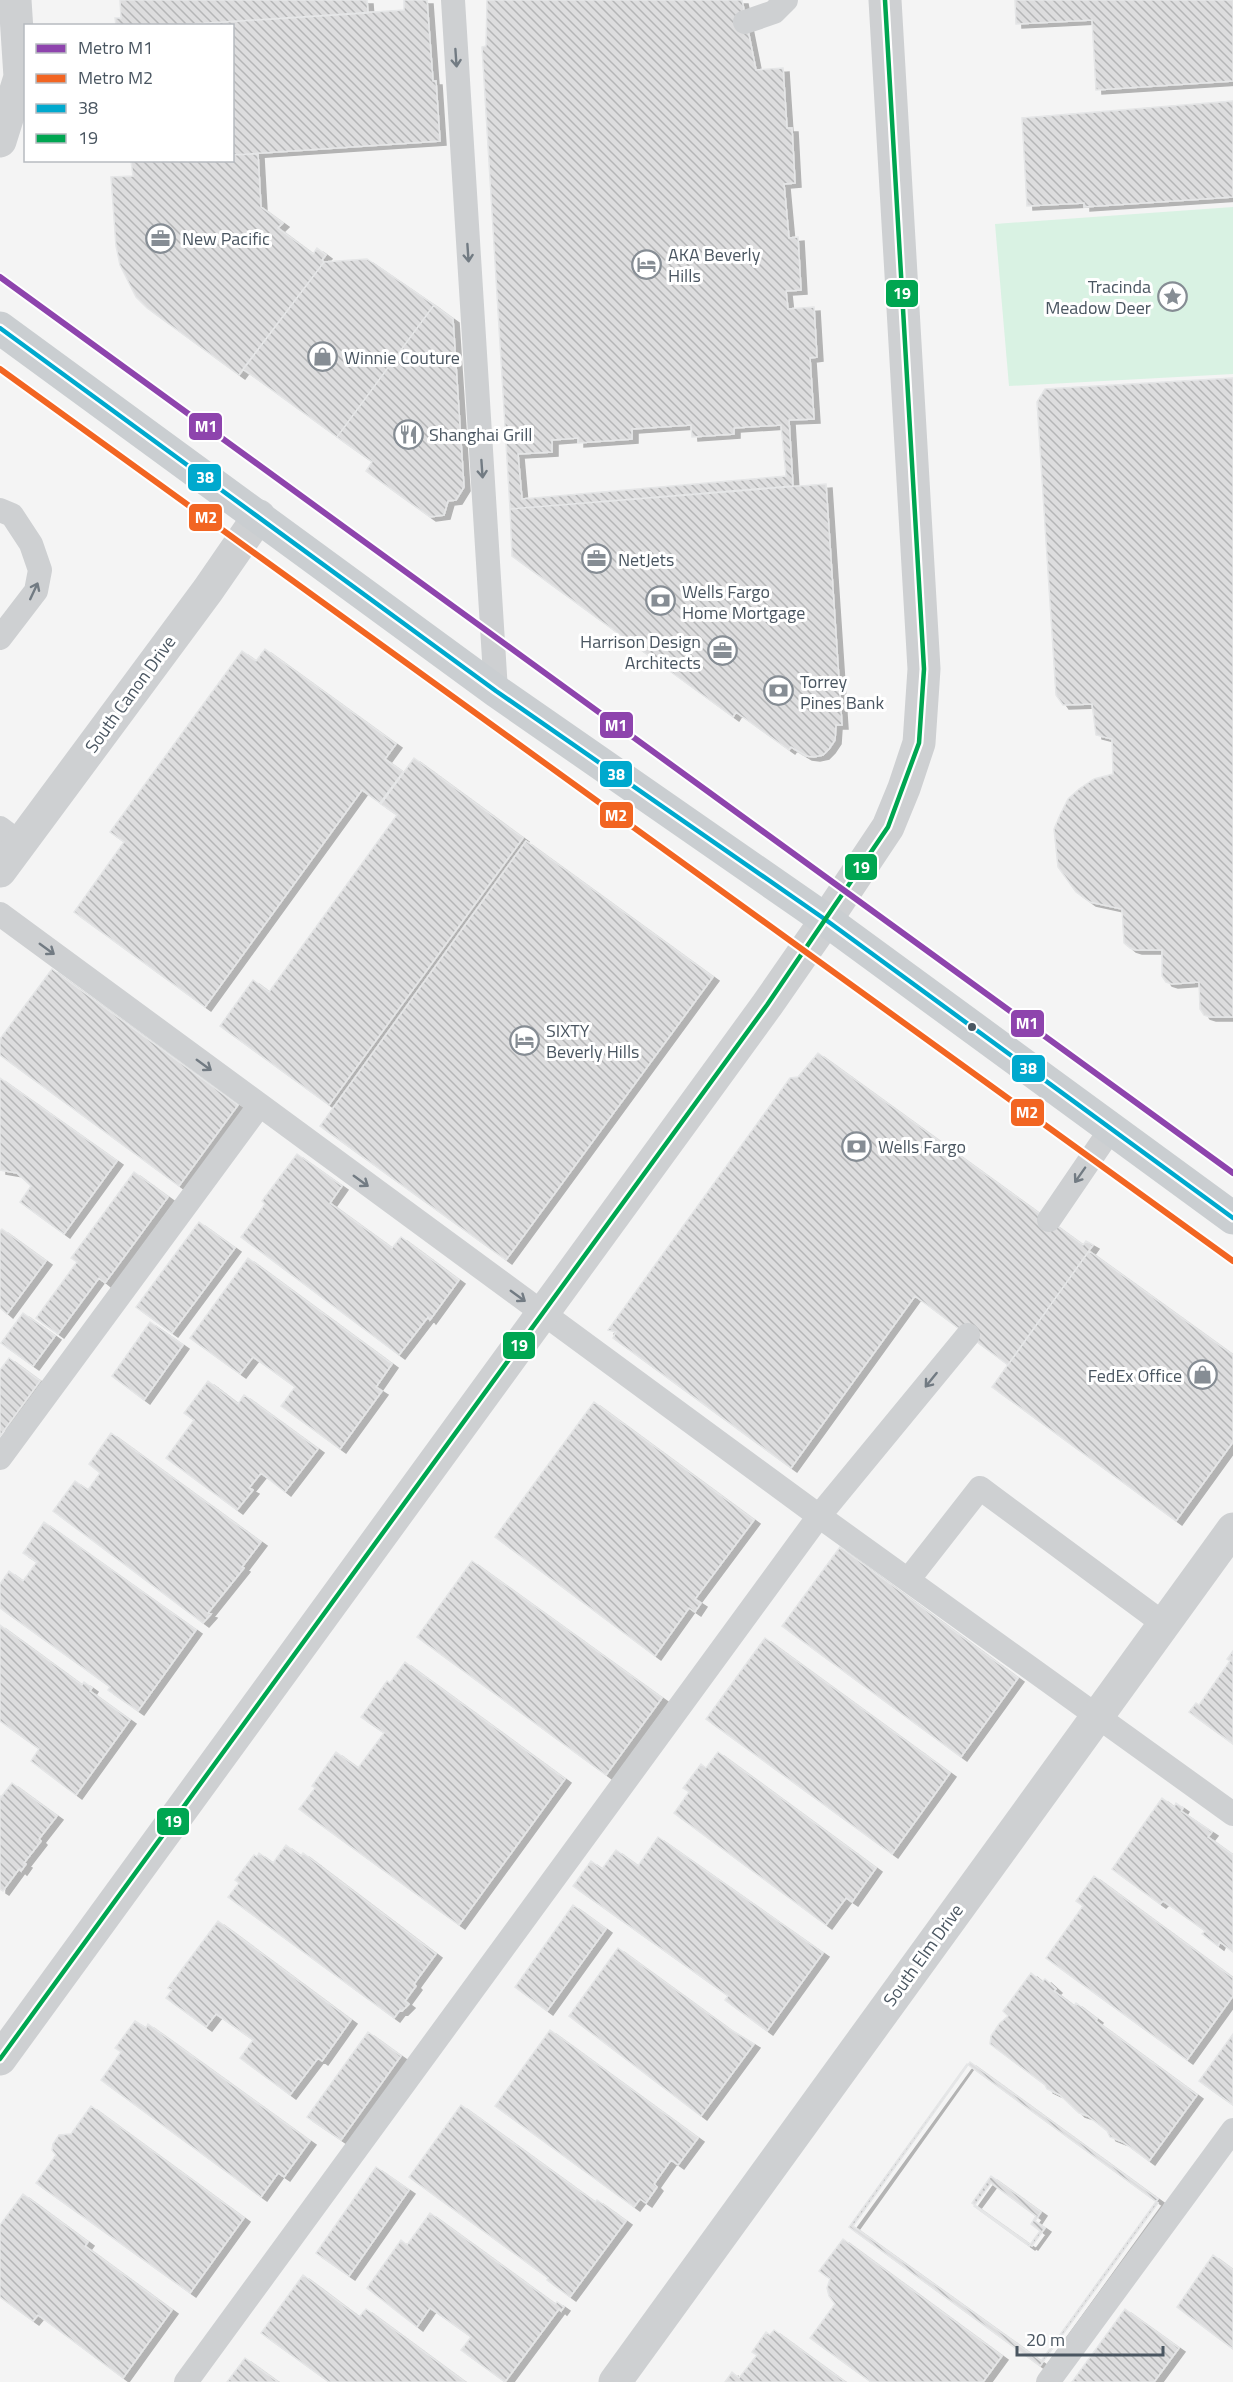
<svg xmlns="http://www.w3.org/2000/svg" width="1233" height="2382" font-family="'Titillium Web',sans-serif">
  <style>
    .green { fill: #d9f2e3 }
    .building { fill: url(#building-back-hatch); stroke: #e5e6e7; stroke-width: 1.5; fill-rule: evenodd; filter: url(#shadow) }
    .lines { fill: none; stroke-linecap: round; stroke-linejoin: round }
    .service { stroke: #ced0d2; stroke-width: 24 }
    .minor { stroke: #ced0d2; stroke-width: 33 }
    .tertiary { stroke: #ced0d2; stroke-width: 33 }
    .primary { stroke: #caced1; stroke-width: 33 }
    .bus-1-casing { stroke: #fff; stroke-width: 9 }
    .bus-2-casing { stroke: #fff; stroke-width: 9 }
    .bus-1 { stroke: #00a9ce; stroke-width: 4.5 }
    .bus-2 { stroke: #00a651; stroke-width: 4.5 }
    .metro-1-casing { stroke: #fff; stroke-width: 10 }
    .metro-2-casing { stroke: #fff; stroke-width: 10 }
    .metro-1 { stroke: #8e44ad; stroke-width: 6 }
    .metro-2 { stroke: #f26522; stroke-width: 6 }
    .oneway { stroke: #727b83 }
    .bus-dot { fill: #4a5661; stroke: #fff; stroke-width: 2 }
    .labels { text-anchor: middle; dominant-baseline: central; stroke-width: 6; stroke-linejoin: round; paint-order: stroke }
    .poi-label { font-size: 18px; fill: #4a5661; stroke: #fff; text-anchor: start }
    .street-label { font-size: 18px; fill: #4a5661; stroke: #fff }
    .line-badge { stroke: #fff; stroke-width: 2 }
    .badge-label { font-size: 16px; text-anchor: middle; font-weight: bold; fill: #fff }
  </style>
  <defs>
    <pattern id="building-back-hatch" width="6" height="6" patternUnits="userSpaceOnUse" patternTransform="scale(1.5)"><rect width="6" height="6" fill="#ddddde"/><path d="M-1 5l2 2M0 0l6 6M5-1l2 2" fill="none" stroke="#b5b6b7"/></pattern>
    <filter id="shadow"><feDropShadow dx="6" dy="4" stdDeviation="0" flood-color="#0004"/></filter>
  </defs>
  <rect width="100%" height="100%" fill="#f4f4f4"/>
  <path class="green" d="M1233,207v167l-224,12 -14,-162z"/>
  <path class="building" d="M120,0h247l1,13 -206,13 -46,-1 -1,-7h6z
    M404,0h23l6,81h3l4,60 -208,14v-129h-70l242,-16z
    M487,0h255l14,70 27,-2 4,60h5l3,55 -11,1 5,54 9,-1 3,53 -15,1 2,18 26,-2 3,50 -7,1 4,61 -25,1 4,66 -283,23 -28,-462 4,-1zM691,425l1,12 42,-3v-6l47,-3 5,51 -264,23 -4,-45 34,-2v-12l26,-2v5l54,-4v-10z
    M1015,0h218v81l-137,9 -4,-70 -76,4z
    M1233,101v96l-149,10v-4l-57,3 -5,-88z
    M258,154l3,53 22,16 -5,5 35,26 4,-6 9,7 -4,5 2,2 -85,113 -92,-67 -11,-11 -16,-32 -4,-19 -5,-69 22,-1 -2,-15 101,-1v-5z
    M367,259l67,46 -97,132 -94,-68 81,-107z
    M434,305l19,14 11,168 -8,13 -8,1 -4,14 -14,2 -64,-46 6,-9 -35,-25z
    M1233,378v639h-23l-6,-2 -4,-6 -1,-27 -27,2 -6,-2 -4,-6v-26h-26l-6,-2 -6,-5 -2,-34 -32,-7 -14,-10 -18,-25 -4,-38 6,-14 8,-16 11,-10 15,-10 19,-5 -1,-35 -16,-4 -4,-31 -29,1 -7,-10 -19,-293 8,-13z
    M826,484l16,241h-6l-1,15 -6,9 -6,6 -9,2 -8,-1 -15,-9 -2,3 -53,-38 -3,5 -221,-161 -2,-47z
    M265,649l131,95 -11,15 18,13 -23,31 -18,-13 -157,217 -131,-95 50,-70 -14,-10 132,-181 14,10z
    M414,758l109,80 -194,267 -109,-79 33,-46 16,12 128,-177 -16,-11z
    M526,841l187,136 -207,283 -186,-134z
    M52,969l186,136 -59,81 -179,-131v-16z
    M818,1053l265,192 3,-4 7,4 -85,120 -93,-69 -124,172 -178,-130 3,-6 -8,-2 182,-252 8,-1z
    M0,1078l117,83 -53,73 -44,-32 11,-16 -14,-13 -17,-3z
    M297,1154l45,32 -12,17 62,45 9,-11 58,43 -29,40 -2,-3 -29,38 -158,-118 24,-33 -3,-3z
    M134,1172l34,25 -63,86 -6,-5 -41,56 -22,-16 41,-56 -6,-4z
    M199,1222l36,26 -63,85 -36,-26z
    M2,1229l44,32 -39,53 -7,-6v-77z
    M1089,1251l144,104v87l-57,79 -184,-134z
    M248,1258l144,106 -16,23 6,4 -42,58 -59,-43 14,-19 -42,-30 -13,17 -50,-36z
    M23,1313l32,23 -22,30 -32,-23z
    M150,1322l33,23 -39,55 -32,-24z
    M9,1358l31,23 -40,55v-66z
    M208,1381l30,23 6,-9 74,54 -33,43 -24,-19 -12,15 4,2 -16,20 -71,-52 28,-38 -10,-7z
    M594,1402l160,118 -59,79 6,4 -6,9 -6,-4 -34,48 -160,-119z
    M111,1433l150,109 -19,25 2,1 -36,45 3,1 -8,9 -150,-112 22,-30 13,9 12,-17 -11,-9z
    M44,1522l152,108 -58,81 -30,-21 2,-3 -110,-79v-24l9,-13 14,10 14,-19 -14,-9z
    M840,1547l178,131 -57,79 -179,-131z
    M472,1561l190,137 -56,77 -189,-138z
    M0,1625l82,60 2,-3 8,6 -2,3 40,29 -54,75 -45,-34 8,-12 -39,-28z
    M765,1638l185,135 -58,81 -186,-135z
    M1233,1651v93l-44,-32 7,-9 3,2 31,-44 -3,-2z
    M405,1662l160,117 -106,146 -160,-116 16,-21 -3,-2 24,-34 22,16 26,-35 -23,-16 26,-36 3,2z
    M718,1752l158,116 -24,34 -6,-4 -20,27 -152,-112 15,-21 -6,-4 18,-24 5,4z
    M12,1783l45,33 -18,23 2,2 -17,22 2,1 -5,7 -2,-2 -16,22 -3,-2v-93l1,1z
    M1162,1798l12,9 2,-4 7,5 -2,3 31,21 -4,5 25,18v97l-13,-10 -2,4 -16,-12 3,-3 -42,-30 -3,3 -48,-35z
    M658,1837l165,116 -56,78 -42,-31 3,-4 -155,-110 18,-25 11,8 14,-19 22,16z
    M286,1845l15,11 2,-3 133,101 -22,30 2,2 -11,15 4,3 -7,7 -2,-1 -6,8 -166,-121 11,-14 -4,-3 19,-25 3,2 2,-4 14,10z
    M1094,1876l139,102v18l-46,64 -141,-102 37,-52 -7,-5z
    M573,1905l33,24 -59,82 -32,-24z
    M218,1921l133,99 -29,41 -4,-3 -28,37 -50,-37 13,-18 -37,-26 -10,13 -40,-29 6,-8 -4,-2z
    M618,1948l110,80 26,16 -53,72 -132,-100z
    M1031,1973l11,9 3,-3 11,10 -2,2 20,15 2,-3 21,16 -1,2 101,74 -48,66 -26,-19 -13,-5 -3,-6 -19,-15 -9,-3 -19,-18 -13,-6 -2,-4 -55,-41 1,-8 8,-12 9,-8 -5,-5z
    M135,2021l11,7 2,-4 162,117 -26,36 -6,-4 -17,24 -160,-117 20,-28 -6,-4z
    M550,2030l148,108 -20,27 -7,-5 -17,24 3,3 -11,16 -6,-4 -6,8 -139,-101z
    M368,2032l33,24 -60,84 -34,-23z
    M1233,2034v71l-34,-24z
    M970,2062l188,137 -117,162 -188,-135zM991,2176l50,36 -6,9 10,7 -13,18 -60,-43z
    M967,2064l191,139 -118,163 -191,-139zM991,2183l45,33 -5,8 9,7 -11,15 -55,-40z
    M461,2105l134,97 2,-2 29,21 -56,76 -23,-17 1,-2 -139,-101z
    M91,2106l153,112 -54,75 -154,-110 20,-28 -4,-5 1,-6 6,-9 12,-1z
    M376,2167l33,23 -60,86 -33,-23z
    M23,2194l65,48 -3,4 87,64 -49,68 -85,-63 -5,6 -33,-24v-72z
    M430,2213l125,91 2,-2 7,5 -3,4 -2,-2 -54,73 -44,-32 10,-13 -41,-29 -13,19 -50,-39 34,-48 6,5z
    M843,2239l159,117 -19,26h-112l-61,-44 25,-34 -6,-8 -2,-8 3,-9 -11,-8z
    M1213,2255l20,15v79l-56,-42z
    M303,2275l56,42 7,-8 99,73h-136l-68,-49z
    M1125,2309l54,39 -25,34h-82z
    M774,2330l71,52h-120l7,-10 7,6 18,-23 -5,-3 14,-20 4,3z
    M245,2358l33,24h-51z"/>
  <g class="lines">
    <path class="service" d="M453,0l43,691
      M745,22l29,-10 12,-12
      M0,510l12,5 19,29 9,26 -4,21 -36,47
      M0,828l20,15
      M0,914l819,602 414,298
      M1049,1220l62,-91
      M0,1458l259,-352
      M908,1580l72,-92 184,136
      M186,2382l633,-866 149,-181
      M1048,2382l185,-252"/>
    <path class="minor" d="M0,871l208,-281 51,-74
      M0,2059l767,-1054 59,-85
      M615,2382l618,-853"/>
    <path class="tertiary" d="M0,141l20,-64 -5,-77
      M826,920l62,-93 16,-39 15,-45 5,-74 -39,-669"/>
    <path class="primary" d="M0,328l496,363 330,229 407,298"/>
    <defs>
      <path id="bus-1" d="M0,328l496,363 330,229 407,298"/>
      <path id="bus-2" d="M0,2059l767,-1054 121,-178 31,-84 5,-74 -39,-669"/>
    </defs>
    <use href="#bus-1" class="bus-1-casing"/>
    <use href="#bus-2" class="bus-2-casing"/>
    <use href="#bus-1" class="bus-1"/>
    <use href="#bus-2" class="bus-2"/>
    <defs>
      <path id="metro-1" d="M0,277l1233,896"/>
      <path id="metro-2" d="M0,369l1233,892"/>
    </defs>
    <use href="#metro-1" class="metro-1-casing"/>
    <use href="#metro-2" class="metro-2-casing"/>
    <use href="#metro-1" class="metro-1"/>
    <use href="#metro-2" class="metro-2"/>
  </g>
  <defs><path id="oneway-shaft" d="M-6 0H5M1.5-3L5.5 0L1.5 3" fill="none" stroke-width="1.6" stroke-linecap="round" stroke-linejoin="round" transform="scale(1.5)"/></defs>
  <g class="oneway">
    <use href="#oneway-shaft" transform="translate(456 58) rotate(86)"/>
    <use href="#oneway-shaft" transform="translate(468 253) rotate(86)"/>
    <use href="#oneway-shaft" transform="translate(482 469) rotate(86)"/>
    <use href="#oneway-shaft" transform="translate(34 591) rotate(-65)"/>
    <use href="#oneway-shaft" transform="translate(47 949) rotate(36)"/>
    <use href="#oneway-shaft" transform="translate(204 1065) rotate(36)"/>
    <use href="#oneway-shaft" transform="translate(1080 1175) rotate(125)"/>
    <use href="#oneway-shaft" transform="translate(361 1181) rotate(36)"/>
    <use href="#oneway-shaft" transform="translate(518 1296) rotate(36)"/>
    <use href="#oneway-shaft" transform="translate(931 1380) rotate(129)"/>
  </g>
  <defs>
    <symbol id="office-ring" viewBox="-11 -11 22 22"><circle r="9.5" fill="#fff" stroke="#868d94" stroke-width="1.5"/><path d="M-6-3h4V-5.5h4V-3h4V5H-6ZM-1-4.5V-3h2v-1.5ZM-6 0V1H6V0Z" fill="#868d94"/></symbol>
    <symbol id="hotel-ring" viewBox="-11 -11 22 22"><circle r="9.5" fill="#fff" stroke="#868d94" stroke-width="1.5"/><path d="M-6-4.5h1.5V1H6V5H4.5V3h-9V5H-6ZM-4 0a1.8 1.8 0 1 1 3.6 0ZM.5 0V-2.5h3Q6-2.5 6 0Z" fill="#868d94"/></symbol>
    <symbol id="sight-ring" viewBox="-11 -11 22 22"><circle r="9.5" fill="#fff" stroke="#868d94" stroke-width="1.5"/><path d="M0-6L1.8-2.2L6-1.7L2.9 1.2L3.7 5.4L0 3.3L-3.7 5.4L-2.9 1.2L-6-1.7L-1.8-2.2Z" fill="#868d94"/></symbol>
    <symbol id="shop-ring" viewBox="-11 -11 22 22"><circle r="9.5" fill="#fff" stroke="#868d94" stroke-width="1.5"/><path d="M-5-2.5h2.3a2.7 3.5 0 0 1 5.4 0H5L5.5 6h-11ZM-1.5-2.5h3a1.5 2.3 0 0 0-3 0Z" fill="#868d94"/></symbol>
    <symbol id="restaurant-ring" viewBox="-11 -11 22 22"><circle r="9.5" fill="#fff" stroke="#868d94" stroke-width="1.5"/><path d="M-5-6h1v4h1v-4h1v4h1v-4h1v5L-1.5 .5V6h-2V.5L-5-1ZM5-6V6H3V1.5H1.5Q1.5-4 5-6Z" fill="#868d94"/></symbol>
    <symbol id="bank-ring" viewBox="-11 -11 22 22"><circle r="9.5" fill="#fff" stroke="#868d94" stroke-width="1.5"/><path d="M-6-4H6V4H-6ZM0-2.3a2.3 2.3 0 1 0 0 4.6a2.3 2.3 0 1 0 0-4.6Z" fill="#868d94"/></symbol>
  </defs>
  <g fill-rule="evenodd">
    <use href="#office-ring" x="144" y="222" width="33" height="33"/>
    <use href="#hotel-ring" x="630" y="248" width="33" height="33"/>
    <use href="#sight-ring" x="1156" y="280" width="33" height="33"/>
    <use href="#shop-ring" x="306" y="340" width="33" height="33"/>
    <use href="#restaurant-ring" x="392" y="418" width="33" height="33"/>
    <use href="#office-ring" x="580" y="542" width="33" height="33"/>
    <use href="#bank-ring" x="644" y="584" width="33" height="33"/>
    <use href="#office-ring" x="706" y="634" width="33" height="33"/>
    <use href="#bank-ring" x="762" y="674" width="33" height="33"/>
    <use href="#hotel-ring" x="508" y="1024" width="33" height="33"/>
    <use href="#bank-ring" x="840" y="1130" width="33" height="33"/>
    <use href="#shop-ring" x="1186" y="1358" width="33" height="33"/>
  </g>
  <circle class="bus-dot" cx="972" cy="1027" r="5"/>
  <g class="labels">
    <g class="poi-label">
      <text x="182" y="238">New Pacific</text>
      <text x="668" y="254">AKA Beverly<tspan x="668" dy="21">Hills</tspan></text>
      <text x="1151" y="286" text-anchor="end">Tracinda<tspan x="1151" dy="21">Meadow Deer</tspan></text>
      <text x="344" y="357">Winnie Couture</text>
      <text x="429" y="434">Shanghai Grill</text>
      <text x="618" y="559">NetJets</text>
      <text x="682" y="591">Wells Fargo<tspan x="682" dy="21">Home Mortgage</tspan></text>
      <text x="701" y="641" text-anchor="end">Harrison Design<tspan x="701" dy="21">Architects</tspan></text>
      <text x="800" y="681">Torrey<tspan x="800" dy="21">Pines Bank</tspan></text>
      <text x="546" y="1030">SIXTY<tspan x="546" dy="21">Beverly Hills</tspan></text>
      <text x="878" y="1146">Wells Fargo</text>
      <text x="1182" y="1375" text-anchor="end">FedEx Office</text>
    </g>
    <g class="street-label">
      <text transform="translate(130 694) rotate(-54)">South Canon Drive</text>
      <text transform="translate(923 1955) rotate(-54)">South Elm Drive</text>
    </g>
  </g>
  <g class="line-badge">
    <rect x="885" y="279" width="34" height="29" rx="6" fill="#00a651"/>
    <rect x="188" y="412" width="35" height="29" rx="6" fill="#8e44ad"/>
    <rect x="187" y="463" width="35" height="29" rx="6" fill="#00a9ce"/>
    <rect x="188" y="503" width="35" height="29" rx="6" fill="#f26522"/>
    <rect x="599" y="711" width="35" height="28" rx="6" fill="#8e44ad"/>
    <rect x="599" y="760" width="34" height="28" rx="6" fill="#00a9ce"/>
    <rect x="599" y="801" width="35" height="28" rx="6" fill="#f26522"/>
    <rect x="844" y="853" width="34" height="28" rx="6" fill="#00a651"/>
    <rect x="1010" y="1009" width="35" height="29" rx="6" fill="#8e44ad"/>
    <rect x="1011" y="1054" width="35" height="29" rx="6" fill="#00a9ce"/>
    <rect x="1010" y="1098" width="35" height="29" rx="6" fill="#f26522"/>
    <rect x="502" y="1331" width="34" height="29" rx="6" fill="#00a651"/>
    <rect x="156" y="1807" width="34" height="29" rx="6" fill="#00a651"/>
  </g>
  <g class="badge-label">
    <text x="902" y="299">19</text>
    <text x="206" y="432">M1</text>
    <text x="205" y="483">38</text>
    <text x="206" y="523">M2</text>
    <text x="616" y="731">M1</text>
    <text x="616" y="780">38</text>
    <text x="616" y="821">M2</text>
    <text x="861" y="873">19</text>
    <text x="1027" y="1029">M1</text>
    <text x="1028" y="1074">38</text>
    <text x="1027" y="1118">M2</text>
    <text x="519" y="1351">19</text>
    <text x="173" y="1827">19</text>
  </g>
  <rect x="24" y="24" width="210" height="138" fill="#ffffff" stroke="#b7bbc0" stroke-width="1.5"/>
  <rect x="36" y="44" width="30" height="9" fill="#8e44ad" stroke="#b7bbc0" stroke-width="1.5"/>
  <text x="78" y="54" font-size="18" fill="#4a5661">Metro M1</text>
  <rect x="36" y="74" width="30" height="9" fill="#f26522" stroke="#b7bbc0" stroke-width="1.5"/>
  <text x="78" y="84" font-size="18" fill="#4a5661">Metro M2</text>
  <rect x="36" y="104" width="30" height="9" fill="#00a9ce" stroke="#b7bbc0" stroke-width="1.5"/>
  <text x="78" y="114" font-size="18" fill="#4a5661">38</text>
  <rect x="36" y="134" width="30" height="9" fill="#00a651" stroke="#b7bbc0" stroke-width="1.5"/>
  <text x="78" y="144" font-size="18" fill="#4a5661">19</text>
  <path d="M1017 2346v9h146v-9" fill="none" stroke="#4a5661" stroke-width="3"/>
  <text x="1026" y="2346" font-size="18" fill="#4a5661" stroke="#ffffff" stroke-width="4.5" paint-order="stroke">20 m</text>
</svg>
